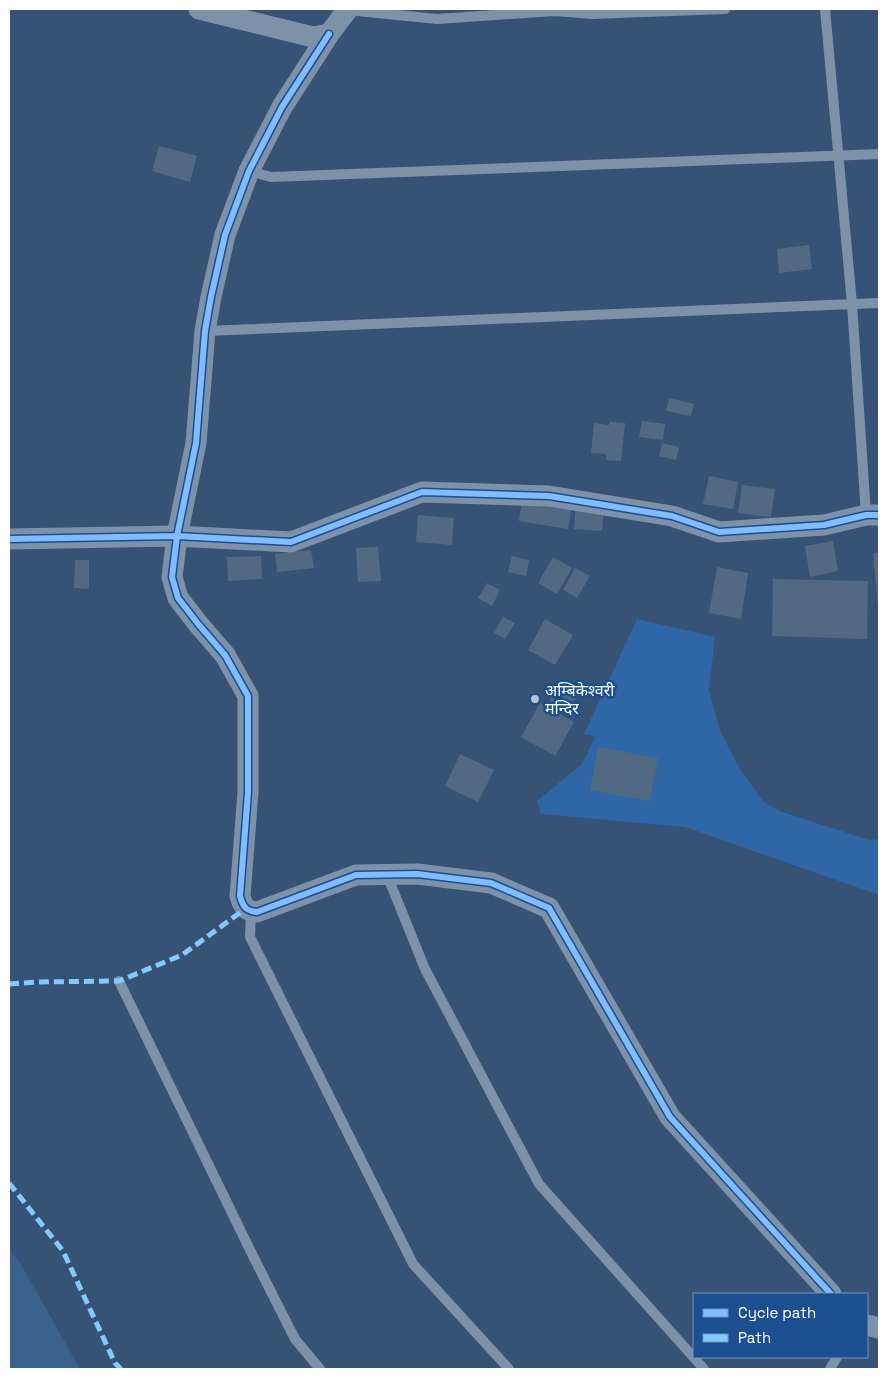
<svg xmlns="http://www.w3.org/2000/svg" width="888" height="1378" font-family="'Space Grotesk','Noto Sans Devanagari',sans-serif">
  <style>
    .green { fill: #2f66a5 }
    .water { fill: #3b618d }
    .building { fill: #526984 }
    .lines { fill: none; stroke-linecap: round; stroke-linejoin: round }
    .lane { stroke: #7d92a8; stroke-width: 10 }
    .street { stroke: #7d92a8; stroke-width: 21 }
    .quiet { stroke: #80caff; stroke-width: 5; stroke-dasharray: 10 5; stroke-linecap: butt }
    .cycleway-casing { stroke: #1b4f8f; stroke-width: 9 }
    .cycleway { stroke: #80bcff; stroke-width: 6 }
    .poi-dot { fill: #b9c2ce; stroke: #1b4f8f; stroke-width: 2 }
    .labels { text-anchor: middle; dominant-baseline: central; stroke-width: 5; stroke-linejoin: round; paint-order: stroke }
    .poi-label { font-size: 16px; fill: #fff; stroke: #1b4f8f; text-anchor: start }
  </style>
  <rect width="100%" height="100%" fill="#365274"/>
  <path class="green" d="M637,619l78,18 -6,53 11,41 20,38 23,32 16,10 90,29 10,-1v56l-194,-68 -144,-13 -4,-13 45,-37 13,-27 -11,-3z"/>
  <path class="water" d="M9,1249l13,17 58,103h-71z"/>
  <path class="building" d="M159,146l38,10 -7,26 -38,-11z
    M809,245l3,24 -33,4 -2,-24z
    M669,398l25,6 -3,12 -25,-5z
    M642,421l23,3 -2,16 -24,-3z
    M609,422l16,1 -4,38 -15,-1v-6l-15,-1 3,-30 15,2z
    M662,443l17,4 -3,13 -17,-4z
    M709,476l29,6 -5,27 -30,-5z
    M742,485l33,4 -4,28 -33,-4z
    M523,497l49,8 -4,24 -49,-8z
    M576,504l28,2 -2,25 -28,-2z
    M418,515l36,3 -2,27 -36,-3z
    M833,541l5,30 -28,6 -5,-31z
    M378,547l3,34 -23,1 -2,-34z
    M311,550l3,18 -37,4 -2,-18z
    M879,552v57h-1l-5,-56z
    M261,556l1,23 -34,2 -1,-24z
    M512,556l17,4 -3,16 -18,-4z
    M553,557l19,11 -15,26 -19,-11z
    M75,560h14v29l-15,-1z
    M717,567l31,6 -7,46 -32,-6z
    M575,568l15,8 -13,22 -14,-8z
    M773,579l95,2 -1,58 -95,-3z
    M487,583l13,7 -8,16 -14,-8z
    M503,617l12,6 -10,16 -11,-6z
    M545,619l28,16 -18,30 -27,-15z
    M559,684l19,10 -12,20 -18,-11z
    M540,703l34,19 -19,34 -34,-19z
    M598,747l60,11 -8,43 -60,-11z
    M460,754l34,16 -16,32 -33,-16z"/>
  <g class="lines">
    <path class="lane" d="M825,9l27,295 14,211
      M347,10l90,9 118,-8 37,3 133,-5
      M249,171l22,6 608,-23
      M205,331l674,-28
      M387,875l38,94 114,215 165,185
      M251,912l-1,25 163,327 96,105
      M119,981l135,277 41,81 25,30
      M830,1369l7,-12"/>
    <path class="street" d="M199,9l114,28 16,-3 19,-25
      M329,34l-47,73 -33,64 -24,64 -14,62 -6,34 -9,112 -19,93 -5,41 6,21 21,27 26,30 23,41v96l-8,104c3,11 6,15 17,16l99,-37 61,-1 74,9 58,25 121,209 161,177
      M9,539l168,-3 114,6 131,-50 127,4 123,20 47,16 105,-7 42,-10h13
      M867,1325l12,3"/>
    <path class="quiet" d="M9,984l28,-2 82,-1 63,-26 63,-46
      M9,1183l54,68 52,112 6,6"/>
    <defs>
      <path id="cycleway" d="M329,34l-47,73 -33,64 -24,64 -14,62 -6,34 -9,112 -19,93 -5,41 6,21 21,27 26,30 23,41v96l-8,104c3,11 6,15 17,16l99,-37 61,-1 74,9 58,25 121,209 161,177
        M9,539l168,-3 114,6 131,-50 127,4 123,20 47,16 105,-7 42,-10h13"/>
    </defs>
    <use href="#cycleway" class="cycleway-casing"/>
    <use href="#cycleway" class="cycleway"/>
  </g>
  <circle class="poi-dot" cx="535" cy="699" r="5"/>
  <g class="labels">
    <g class="poi-label">
      <text x="545" y="690">अम्बिकेश्‍वरी<tspan x="545" dy="18">मन्दिर</tspan></text>
    </g>
  </g>
  <rect width="888" height="1378" fill="none" stroke="#ffffff" stroke-width="20"/>
  <rect x="693" y="1293" width="175" height="65" fill="#1b4f8f" stroke="#7695bc"/>
  <rect x="703" y="1309" width="25" height="8" fill="#80bcff" stroke="#7695bc"/>
  <text x="738" y="1318" font-size="15" fill="#ffffff">Cycle path</text>
  <rect x="703" y="1334" width="25" height="8" fill="#80caff" stroke="#7695bc"/>
  <text x="738" y="1343" font-size="15" fill="#ffffff">Path</text>
</svg>
